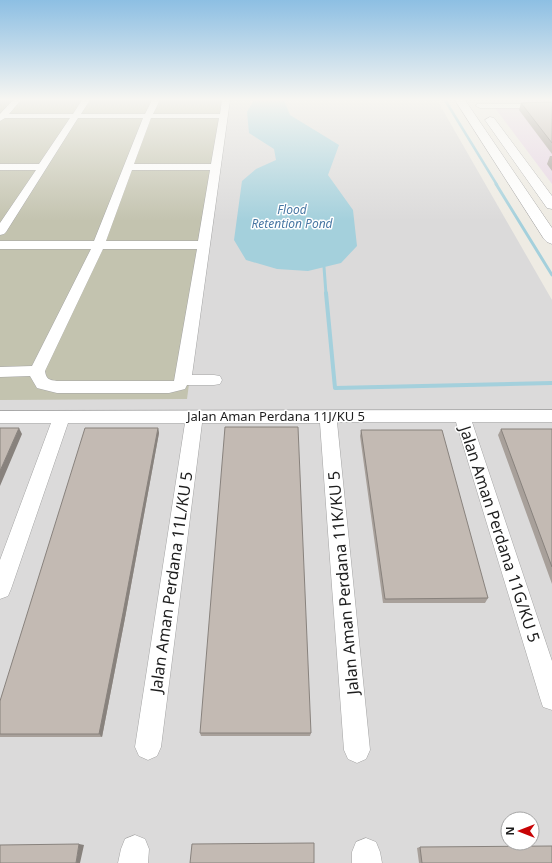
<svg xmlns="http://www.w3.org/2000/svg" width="552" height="863" font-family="'Noto Sans',sans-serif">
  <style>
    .residential { fill: #dbdada; fill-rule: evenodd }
    .industrial { fill: #e7d5e4 }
    .construction { fill: #c3c3af }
    .water { fill: #a4d0dc }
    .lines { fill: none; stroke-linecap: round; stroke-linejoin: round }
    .stream-far2 { stroke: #a4d0dc; stroke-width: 2.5 }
    .stream-far1 { stroke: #a4d0dc; stroke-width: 3 }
    .stream { stroke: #a4d0dc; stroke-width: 4 }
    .minor-casing { stroke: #a4a4a4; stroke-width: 1 }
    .tertiary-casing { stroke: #a4a4a4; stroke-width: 1 }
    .minor { fill: #fff; fill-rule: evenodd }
    .tertiary { fill: #fff; fill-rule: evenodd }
    .wall { fill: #a8a09a }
    .shaded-wall { fill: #88827d }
    .building { fill: #c3bab3; stroke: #88827d }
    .labels { text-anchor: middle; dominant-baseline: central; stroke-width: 3; stroke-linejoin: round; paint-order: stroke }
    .far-water-label { font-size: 12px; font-style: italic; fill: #4877a3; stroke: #fff }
    .street-label { font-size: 13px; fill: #1d1d1d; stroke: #fff }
    .near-street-label { font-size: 16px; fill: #1d1d1d; stroke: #fff }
  </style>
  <rect width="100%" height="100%" fill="#eeebe3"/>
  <path class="residential" d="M0,100h437l115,200v563h-552zM508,819h24v24h-24z"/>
  <path class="industrial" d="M489,100h63v84z"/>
  <path class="construction" d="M0,100h227l-40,299 -187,1z"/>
  <path class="water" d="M254,100h30l6,15 49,30 -11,30 25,35 4,36 -16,17 -33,8 -31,-2 -31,-9 -12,-20 8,-59 14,-12 20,-9 -2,-11 -25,-16 -2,-21z"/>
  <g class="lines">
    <path class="stream-far2" d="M445,100l52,85"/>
    <path class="stream-far1" d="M496,184l56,91
      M324,267l2,27"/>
    <path class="stream" d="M326,293l9,95 217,-5"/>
    <defs>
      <path id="minor" d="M13,100h8l-12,14h64l9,-14h8l-9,14h64l7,-14h8l-7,14h67l2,-14h8l-38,275h22l6,1 2,4 -2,4 -6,1h-27l-2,4 -16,4h-112l-20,-5 -7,-12 -30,1v-10l32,-1 59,-117h-91v-8h94l49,-123h-65l-72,114 -2,2 -4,1v-12l36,-53h-36v-6h39l31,-46h-65l-5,3v-7zM151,118h68l-8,46h-77zM132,170h78l-12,71h-92zM103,249h94l-23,132h-117c-8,-1 -11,-2 -12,-10z
        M477,104h75v4h-72l-4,-2z
        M552,410v12h-80l80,239v49l-9,-3 -3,-9 -84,-276h-119l33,328 -4,9 -9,4 -9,-4 -4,-9 -24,-327h-118l-41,324 -4,9 -9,4 -9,-4 -4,-9 50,-324h-117l-57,166 -3,7 -8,3v-39l51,-137h-51v-12z
        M135,835l10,4 4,10 -1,14h-30l3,-14 4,-10z
        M366,838l10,4 4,10 2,11h-30v-11l4,-10z"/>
      <path id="tertiary" d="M455,100h10l87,128v16l-5,-2 -3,-3z
        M490,117l4,1 58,78v13l-5,-1 -62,-88z"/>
    </defs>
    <use href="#minor" class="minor-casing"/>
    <use href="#tertiary" class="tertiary-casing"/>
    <use href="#minor" class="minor"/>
    <use href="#tertiary" class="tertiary"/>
  </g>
  <path class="wall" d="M552,102v52l-33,-44 2,-7z
    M550,156h2v15l-5,-7z
    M158,428l1,5 -34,185 -23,119h-102v-36z
    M501,429h51v155l-54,-149z
    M361,430l127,168 -3,5h-102l-23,-167z
    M200,733h111l-1,3h-109z
    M420,847l132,16h-133l-2,-15z"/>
  <path class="shaded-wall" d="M19,428l3,6 -22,52v-15z
    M158,428l1,5 -34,185 -23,119 -3,-3z
    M79,844l5,1 -4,18h-4z"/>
  <path class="building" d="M552,102v41l-31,-40z
    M225,427h73l13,306h-111z
    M0,428h19l-19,43z
    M85,428h73l-35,185 -24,121h-99v-33z
    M501,429h51v138z
    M361,430h81l46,168 -103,1z
    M314,843v20h-124l2,-19z
    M79,844l-3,19h-76v-18z
    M552,846v17h-130l-2,-16z"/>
  <linearGradient id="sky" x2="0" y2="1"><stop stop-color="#8dbfe3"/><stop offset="0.45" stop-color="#f7f6f2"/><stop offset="1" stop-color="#f7f6f2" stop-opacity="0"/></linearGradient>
  <rect width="552" height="221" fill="url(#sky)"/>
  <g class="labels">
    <g class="far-water-label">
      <text x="292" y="209">Flood<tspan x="292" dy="14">Retention Pond</tspan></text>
    </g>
    <g class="street-label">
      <text x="276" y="416">Jalan Aman Perdana 11J/KU 5</text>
    </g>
    <g class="near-street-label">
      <text transform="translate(500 534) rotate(72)">Jalan Aman Perdana 11G/KU 5</text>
      <text transform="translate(171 582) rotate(-82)">Jalan Aman Perdana 11L/KU 5</text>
      <text transform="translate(343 583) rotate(-95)">Jalan Aman Perdana 11K/KU 5</text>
    </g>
  </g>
  <g transform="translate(520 831) rotate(270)"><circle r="19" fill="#ffffff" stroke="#a5a5a5"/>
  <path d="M0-3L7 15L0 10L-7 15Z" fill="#c80305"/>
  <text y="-6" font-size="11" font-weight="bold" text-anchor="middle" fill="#1d1d1d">N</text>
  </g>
</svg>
